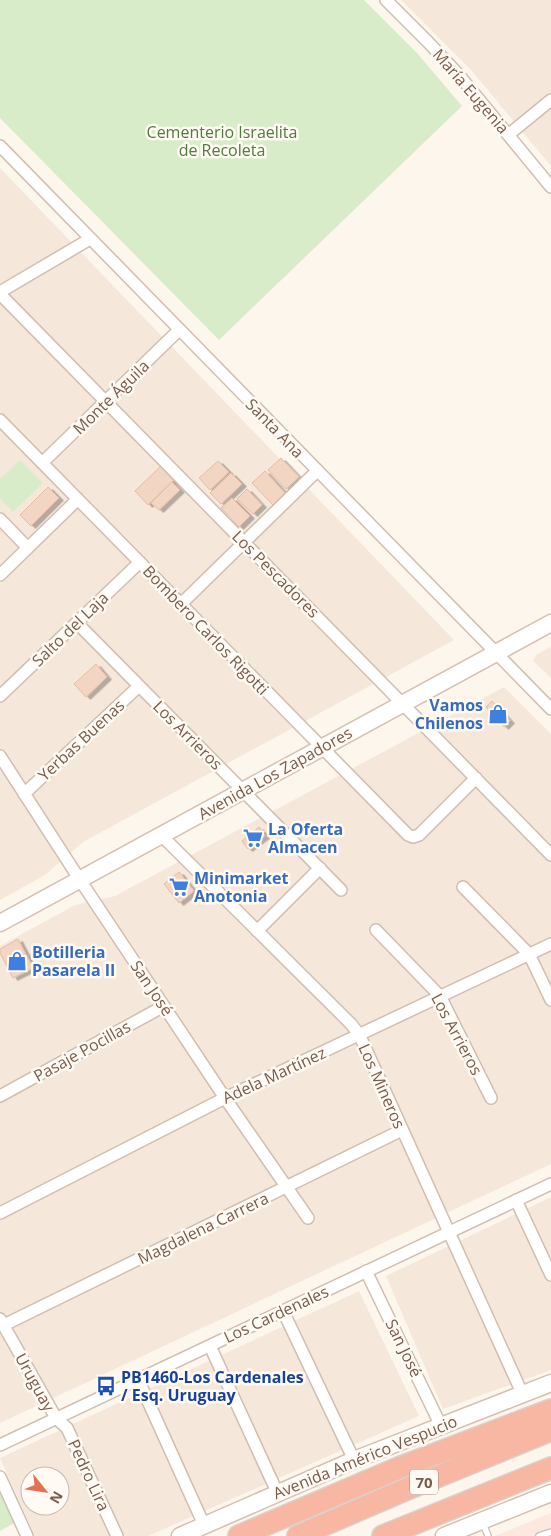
<svg xmlns="http://www.w3.org/2000/svg" width="551" height="1536" font-family="'Open Sans',sans-serif">
  <style>
    .residential { fill: #f5e8da; fill-rule: evenodd }
    .commercial { fill: #fde8e0 }
    .green { fill: #d8ecc9 }
    .building { fill: #f3d5c3; stroke: #e6bba3; filter: url(#shadow) }
    .lines { fill: none; stroke-linecap: round; stroke-linejoin: round }
    .lane-casing { stroke: #d1beb0; stroke-width: 8 }
    .street-casing { stroke: #d1beb0; stroke-width: 14 }
    .secondary-casing { stroke: #d6c0b0; stroke-width: 19 }
    .highway-casing { stroke: #dad1cd; stroke-width: 24 }
    .lane { stroke: #fff; stroke-width: 5.5 }
    .street { stroke: #fff; stroke-width: 11 }
    .secondary { stroke: #fff; stroke-width: 16 }
    .highway { stroke: #f7b7a3; stroke-width: 21 }
    .labels { text-anchor: middle; dominant-baseline: central; stroke-width: 5; stroke-linejoin: round; paint-order: stroke }
    .shield { fill: #fffaf3; stroke: #a28b7f; stroke-width: 1 }
    .shield-label { font-size: 15px; font-weight: bold; fill: #7a5c4d }
    .street-label { font-size: 16px; fill: #7a5c4d; stroke: #fffaf3 }
    .park-label { font-size: 16px; fill: #537a41; stroke: #fffaf3 }
    .shop-label { font-size: 16px; font-weight: bold; fill: #366cbe; stroke: #fffaf3; text-anchor: start }
    .transit-label { font-size: 16px; font-weight: bold; fill: #164399; stroke: #fffaf3; text-anchor: start }
  </style>
  <defs>
    <filter id="shadow"><feDropShadow dx="4.5" dy="2.5" stdDeviation="0" flood-color="#0004"/></filter>
  </defs>
  <rect width="100%" height="100%" fill="#fdf6ec"/>
  <path class="residential" d="M401,0h150v166l-80,-96z
    M0,168l454,472 -371,202 -38,33 -45,25z
    M551,647v31l-18,-17 3,-6z
    M504,687l47,47v430l-551,259v-477l75,-41 40,-9z
    M551,1197v173l-108,39 -57,-133z
    M359,1291l60,125 -271,120h-113l-35,-78zM30,1476h30v30h-30z"/>
  <path class="commercial" d="M551,1513v23h-56z"/>
  <path class="green" d="M0,0h364l53,53 45,53 -243,234 -219,-222z
    M20,460l23,23 -30,29 -13,-14v-19z
    M0,1490l16,32 -16,9z"/>
  <path class="building" d="M281,458l18,19 -13,12 -18,-19z
    M218,461l11,11 -19,18 -11,-12z
    M162,465l13,14 -27,26 -13,-14z
    M265,471l20,22 -12,12 -21,-22z
    M231,473l11,11 -21,20 -11,-11z
    M172,482l8,8 -21,20 -8,-7z
    M48,487l11,11 -28,28 -11,-11z
    M247,489l15,16 -9,9 -16,-15z
    M232,498l18,18 -11,11 -18,-19z
    M96,664l11,13 -21,20 -12,-13z
    M492,701l18,20 -6,6 -18,-20z
    M259,827l6,9 -17,13 -6,-8z
    M179,872l15,19 -15,12 -15,-19z
    M18,939l15,29 -20,10 -13,-25v-4z"/>
  <g class="lines">
    <defs>
      <path id="lane" d="M483,1523l5,13
        M539,1536l12,-4"/>
      <path id="street" d="M386,0l42,42 30,32 93,113
        M508,135l43,-35
        M0,146l551,563
        M0,292l90,-53
        M0,294l551,561
        M0,420l408,415 5,2 6,-2 57,-57
        M42,463l137,-133
        M0,519l28,29
        M0,575l78,-76
        M181,604l136,-133
        M77,623l264,267
        M0,696l140,-134
        M0,756l80,124 145,218 83,120
        M24,794l115,-108
        M161,835l190,189 8,10 163,359
        M463,887l66,67 22,46
        M376,930l64,66 51,102
        M257,931l63,-63
        M0,1096l164,-90
        M516,1200l35,75
        M0,1213l225,-115 326,-154
        M366,1271l75,155
        M283,1311l71,149
        M0,1319l56,99 11,10 50,108
        M4,1325l398,-195
        M210,1346l67,146
        M138,1379l66,146
        M0,1445l551,-261
        M0,1477l27,59"/>
      <path id="secondary" d="M0,923l551,-300
        M180,1536l174,-76 197,-77
        M444,1536l107,-43"/>
      <path id="highway" d="M239,1536l162,-69 150,-57
        M298,1536l109,-47 144,-59
        M383,1536l168,-68"/>
    </defs>
    <use href="#lane" class="lane-casing"/>
    <use href="#street" class="street-casing"/>
    <use href="#secondary" class="secondary-casing"/>
    <use href="#highway" class="highway-casing"/>
    <use href="#lane" class="lane"/>
    <use href="#street" class="street"/>
    <use href="#secondary" class="secondary"/>
    <use href="#highway" class="highway"/>
  </g>
  <defs>
    <symbol id="shop-bare" viewBox="-9 -9 18 18"><path d="M-5-2.5h2.3a2.7 3.5 0 0 1 5.4 0H5L5.5 6h-11ZM-1.5-2.5h3a1.5 2.3 0 0 0-3 0Z" fill="#3f7fe0" stroke="#fffaf3" stroke-width="2.5" paint-order="stroke"/></symbol>
    <symbol id="supermarket-bare" viewBox="-9 -9 18 18"><path d="M-6-5.5h2.5l.6 2H6L4.5 2H-2.5L-4.4-4H-6ZM-1.5 3.2a1.3 1.3 0 1 0 .1 0ZM3 3.2a1.3 1.3 0 1 0 .1 0Z" fill="#3f7fe0" stroke="#fffaf3" stroke-width="2.5" paint-order="stroke"/></symbol>
    <symbol id="bus-bare" viewBox="-9 -9 18 18"><path d="M-5-6H5V4H4V6H2V4H-2V6H-4V4H-5ZM-3.5-4V0h7V-4ZM-3.5 1.2v1.5H-2V1.2ZM2 1.2v1.5H3.5V1.2Z" fill="#1a4fb4" stroke="#fffaf3" stroke-width="2.5" paint-order="stroke"/></symbol>
  </defs>
  <g fill-rule="evenodd">
    <use href="#shop-bare" x="484" y="700" width="28" height="28"/>
    <use href="#supermarket-bare" x="239" y="824" width="28" height="28"/>
    <use href="#supermarket-bare" x="165" y="873" width="28" height="28"/>
    <use href="#shop-bare" x="3" y="947" width="28" height="28"/>
    <use href="#bus-bare" x="92" y="1372" width="28" height="28"/>
  </g>
  <g class="labels">
    <rect class="shield" x="410" y="1469.5" width="28" height="25" rx="4"/>
    <g class="shield-label">
      <text x="424" y="1482">70</text>
    </g>
    <g class="street-label">
      <text transform="translate(471 91) rotate(49)">María Eugenia</text>
      <text transform="translate(111 397) rotate(-44)">Monte Águila</text>
      <text transform="translate(275 428) rotate(46)">Santa Ana</text>
      <text transform="translate(276 574) rotate(45)">Los Pescadores</text>
      <text transform="translate(70 629) rotate(-44)">Salto del Laja</text>
      <text transform="translate(206 630) rotate(46)">Bombero Carlos Rigotti</text>
      <text transform="translate(188 735) rotate(45)">Los Arrieros</text>
      <text transform="translate(81 740) rotate(-43)">Yerbas Buenas</text>
      <text transform="translate(275 773) rotate(-29)">Avenida Los Zapadores</text>
      <text transform="translate(152 988) rotate(56)">San José</text>
      <text transform="translate(457 1034) rotate(62)">Los Arrieros</text>
      <text transform="translate(82 1051) rotate(-29)">Pasaje Pocillas</text>
      <text transform="translate(274 1075) rotate(-25)">Adela Martínez</text>
      <text transform="translate(382 1086) rotate(66)">Los Mineros</text>
      <text transform="translate(203 1228) rotate(-26)">Magdalena Carrera</text>
      <text transform="translate(276 1314) rotate(-25)">Los Cardenales</text>
      <text transform="translate(404 1348) rotate(64)">San José</text>
      <text transform="translate(35 1382) rotate(61)">Uruguay</text>
      <text transform="translate(365 1457) rotate(-22)">Avenida Américo Vespucio</text>
      <text transform="translate(89 1475) rotate(65)">Pedro Lira</text>
    </g>
    <g class="park-label">
      <text x="222" y="132">Cementerio Israelita<tspan x="222" dy="18">de Recoleta</tspan></text>
    </g>
    <g class="shop-label">
      <text x="483" y="705" text-anchor="end">Vamos<tspan x="483" dy="18">Chilenos</tspan></text>
      <text x="268" y="829">La Oferta<tspan x="268" dy="18">Almacen</tspan></text>
      <text x="194" y="878">Minimarket<tspan x="194" dy="18">Anotonia</tspan></text>
      <text x="32" y="952">Botilleria<tspan x="32" dy="18">Pasarela II</tspan></text>
    </g>
    <g class="transit-label">
      <text x="121" y="1377">PB1460-Los Cardenales<tspan x="121" dy="18">/ Esq. Uruguay</tspan></text>
    </g>
  </g>
  <g transform="translate(45 1491) rotate(120)"><circle r="24" fill="#fffaf3" stroke="#cabbb1"/>
  <path d="M0-4L9 19L0 12L-9 19Z" fill="#e76f51"/>
  <text y="-8" font-size="14" font-weight="bold" text-anchor="middle" fill="#7a5c4d">N</text>
  </g>
</svg>
